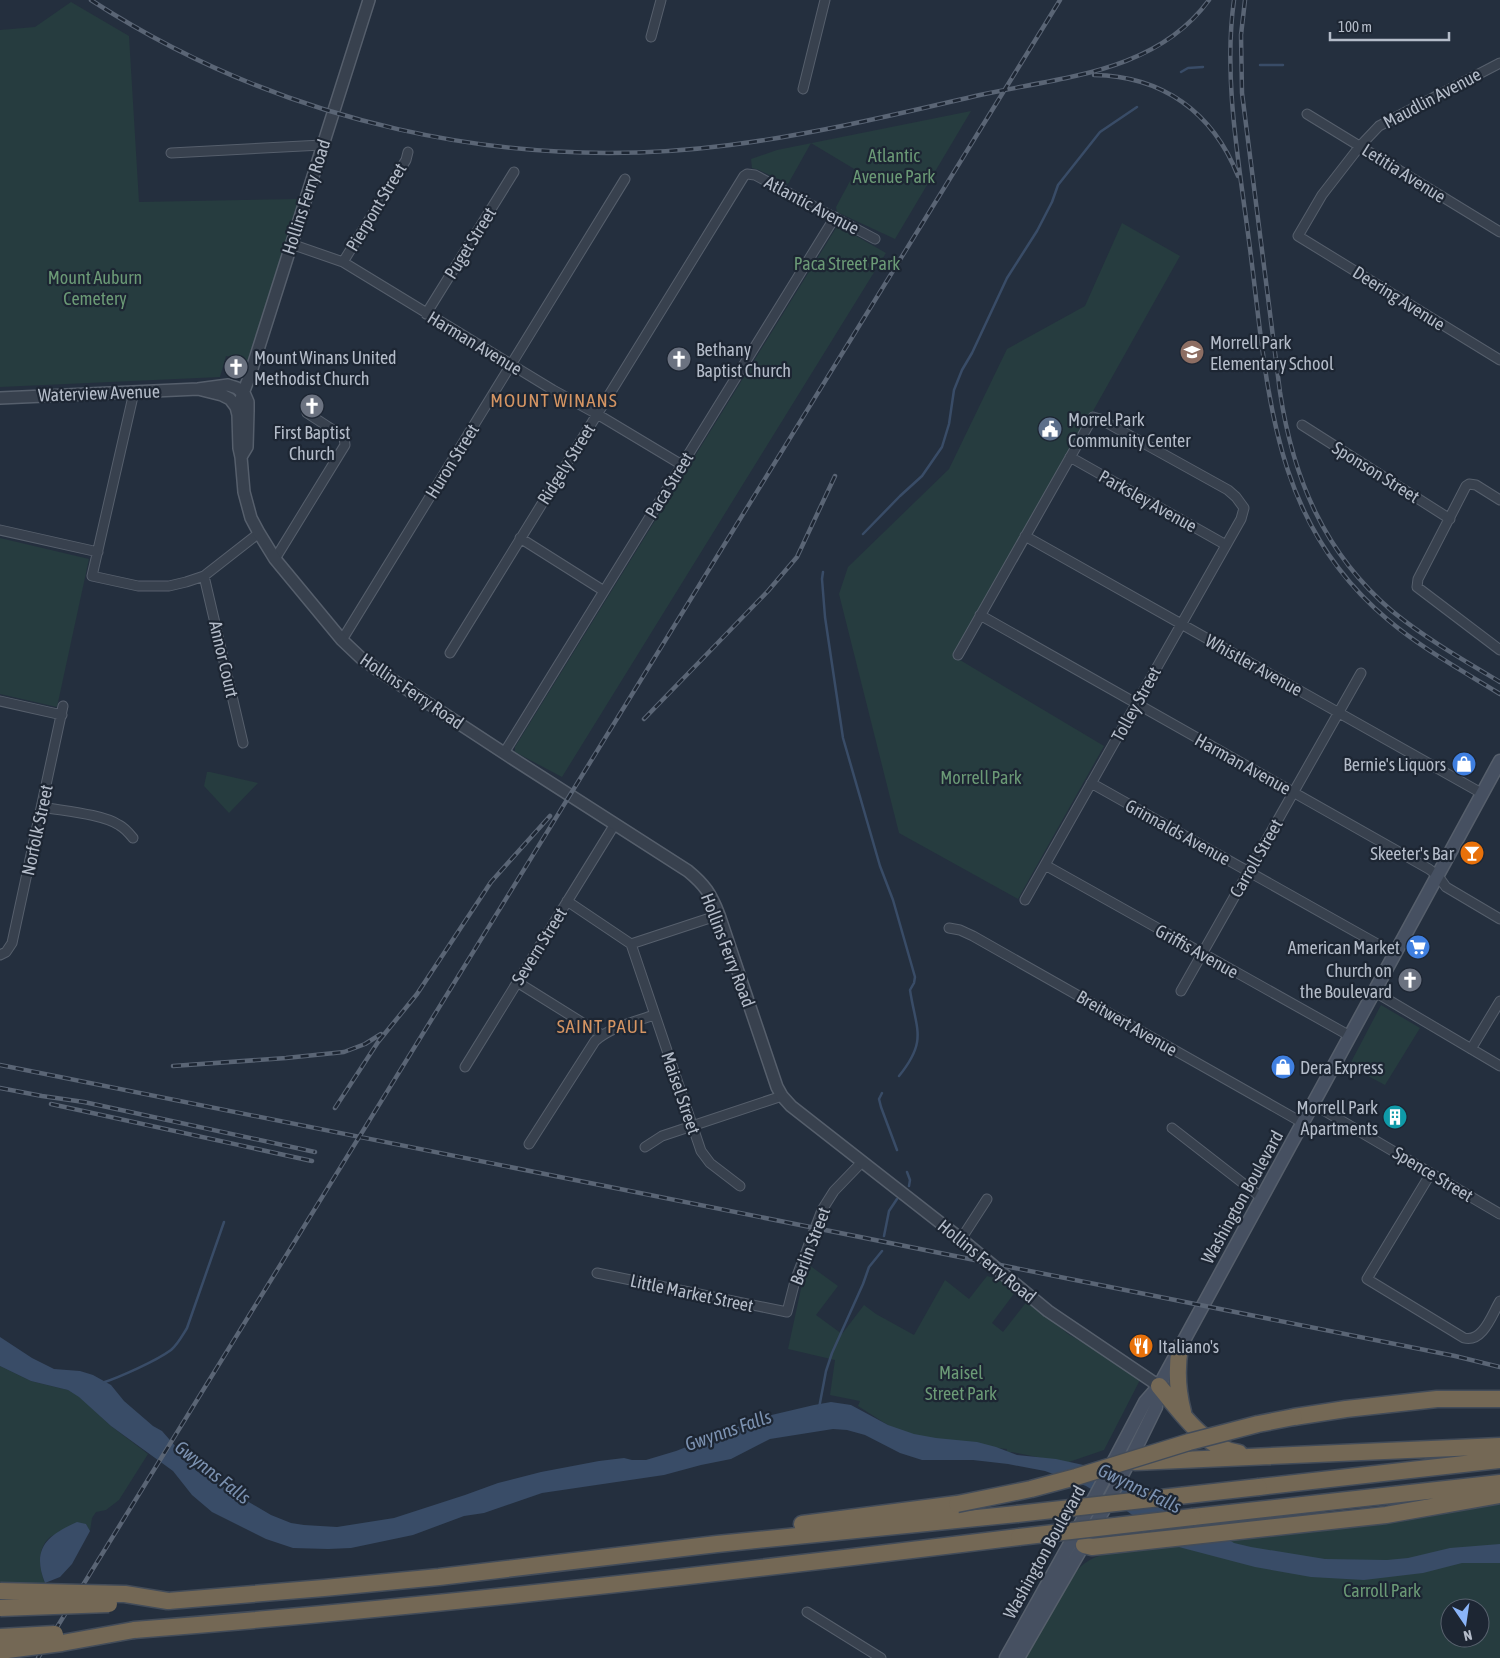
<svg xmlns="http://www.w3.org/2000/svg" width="1500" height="1658" font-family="'Asap Condensed',sans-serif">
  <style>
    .green { fill: #263c3f; fill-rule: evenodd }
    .water { fill: #394c67 }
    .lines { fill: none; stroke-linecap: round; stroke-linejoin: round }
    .stream { stroke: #394c67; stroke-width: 2.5 }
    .minor-casing { stroke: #565f6c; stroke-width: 11 }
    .tertiary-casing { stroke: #565f6c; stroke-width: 14 }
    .secondary-casing { stroke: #565f6c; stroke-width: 15 }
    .motorway-casing { stroke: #434c59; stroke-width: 19 }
    .minor { stroke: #38414e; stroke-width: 9 }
    .tertiary { stroke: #38414e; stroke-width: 11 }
    .secondary { stroke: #465061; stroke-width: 12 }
    .motorway { stroke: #746855; stroke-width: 16 }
    .rail-casing { stroke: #5a6575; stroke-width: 4.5 }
    .rail { stroke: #1d2633; stroke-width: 2.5; stroke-dasharray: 8; stroke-linecap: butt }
    .motorway-bridge-casing { stroke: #434c59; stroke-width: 19; stroke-linecap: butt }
    .motorway-bridge { stroke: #746855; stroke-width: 16 }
    .labels { text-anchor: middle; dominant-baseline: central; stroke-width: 4.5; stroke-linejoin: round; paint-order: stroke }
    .street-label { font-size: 18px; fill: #b4bcc9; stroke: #1d2633 }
    .park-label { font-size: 18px; fill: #6b9a76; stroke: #1d2633 }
    .poi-label { font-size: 18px; fill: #b4bcc9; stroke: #1d2633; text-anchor: start }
    .neighbourhood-label { font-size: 19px; letter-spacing: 1px; fill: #d59563; stroke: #1d2633 }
    .water-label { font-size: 19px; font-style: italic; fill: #7c92b1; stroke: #1d2633 }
  </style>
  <rect width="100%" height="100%" fill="#242f3e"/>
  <path class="green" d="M71,2l58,34 10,166 162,-3 -51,162 -24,-5 -6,21 -220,10v-357l35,-3z
    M971,111l-76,128 -58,-27 -1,-5 20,-37 -45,-27 -23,41 -29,-14 -7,-2 -1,-9 26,-9z
    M1122,223l58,33 -225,401 149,89 -86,153 -119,-66 -60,-239 9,-27 101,-98 58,-120 78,-43z
    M836,228h6l44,25 -324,524 -47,-25v-5z
    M0,538l89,21 -32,148 -57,-13z
    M207,772h3l48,11 -29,30 -25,-27z
    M1381,1005l39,23 -35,57 -36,-19z
    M809,1265l29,21 -22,29 26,19 22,-29 12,9 38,21 31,-55 24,19 18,-23 16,5 13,10 -24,32 11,9 25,-32 40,34 74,42 -38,74 -38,13 -54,-11 -5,1 -1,-1 1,-3 -20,-2 -4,4 -86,-20 -39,-25 2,-5 -30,-6 5,-35 -47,-11 14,-65z
    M0,1366l31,15 37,9 11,6 32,30 37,28 -29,46 -13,10 -10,2 -4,6 -2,13 -4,-7c-7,3 -33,10 -37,14 -12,11 -10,31 -4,45h-45z
    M1500,1504v154h-480l52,-82c11,-14 22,-20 40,-24l276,-30zM1450,1608h30v30h-30z"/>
  <path class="water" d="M0,1337l32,21 22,11 26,2 13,4 18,10 13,16 29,25 9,5 36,41 73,43 20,8 13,2 33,2 57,-9 71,-23 33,-12 43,-11 58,-11 25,-3 8,2h14l30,-9 87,-34 51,-12 17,-3 20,3 37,20 26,9 22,4 41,4 19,5 21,8 39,4 32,7 20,9 21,7 21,10 29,16 55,35 17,4 74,12 62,1 21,-2 42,-10 50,-4v19h-38l-39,10 -59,7 -53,-3 -56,-10 -80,-21 -51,-37 -38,-23 -41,-15 -37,-7 -35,-4h-51l-22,-7 -35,-18 -18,-5 -14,-1 -63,10 -39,20 -30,6 -37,10 -122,18 -58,20 -20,3 -51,19 -62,13 -23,1 -35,-1 -27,-9 -54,-27 -20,-17 -19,-24 -62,-45 -32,-29 -11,-7 -37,-9 -31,-15z
    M77,1522l9,2 4,7 -18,33 -12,13 -15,6c-14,-35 3,-48 32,-61z"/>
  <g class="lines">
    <path class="stream" d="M1260,65h23
      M1181,72l7,-4 15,-1
      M863,534l37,-38 22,-20 20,-29 7,-23 5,-34 8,-20 10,-17 35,-75 30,-47 15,-29 6,-17 42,-53 37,-25
      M823,572l-1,7 3,38 18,121 37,128 13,34 22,77 -1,6 -4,7c6,40 18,50 -11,86
      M882,1093l-3,6 2,8 16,43
      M907,1172l3,8 -1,6
      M884,1236l5,-25 8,-12
      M102,1383c18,-6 54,-22 69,-33 7,-6 11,-14 16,-22l37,-106
      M819,1408l7,-37 6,-18 31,-69 6,-17 13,-16"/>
    <defs>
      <path id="minor" d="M651,37l10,-37
        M1500,63l-121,63 -19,20 -38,49 -24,41 202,124
        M803,89l22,-89
        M1307,114l193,118
        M171,153l151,-8
        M291,244l52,18 210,128 44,24 85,51
        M343,262l63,-102 2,-8
        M426,314l88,-142
        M134,392l-42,184 46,10h31l17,-4 18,-6 55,-43
        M1302,425l148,94
        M1070,457l156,88
        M1500,500l-24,-15 -7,-1 -3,2 -48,93 -1,8 83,63
        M0,530l98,22
        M1025,536l458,258
        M520,538l84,53
        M275,559l70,-114 -1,-8 -37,-24
        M204,576l39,167
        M980,615l449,254 9,7 8,11 54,32
        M342,640l283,-461
        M450,653l294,-477 3,-2 8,1 120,64
        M958,655l135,-238 7,2 128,71 8,7 8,11 -3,11 -216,381
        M0,701l62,14
        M504,753l331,-536
        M1091,783l304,171
        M42,807c21,4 60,7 77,18 6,3 10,8 14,13
        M1045,865l305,171
        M567,901l64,43 70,207 9,12 30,23
        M949,928l11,2 13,6 330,187
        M631,944l88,-29
        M0,955l6,-3 6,-9 51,-237
        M517,982l85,53
        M1181,991l180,-318
        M1375,992l125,74
        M1471,1049l29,-48
        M465,1067l150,-243
        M1313,1104l187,110
        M1172,1128l90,70
        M529,1144l66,-103c16,-14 39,-19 59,-26
        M645,1147l17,-11 120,-40
        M1431,1173l-64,106 97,59c19,5 28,-24 36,-37
        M961,1239l26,-40
        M597,1273l190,39 8,-31 27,-71 12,-19 28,-29
        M807,1612l74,46"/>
      <path id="tertiary" d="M198,389l24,6 8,4 6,8 2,8 1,33 2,9 3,35 7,26 8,15 16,26 67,81 19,18 24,17 119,78 184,118c17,14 23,23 31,44l58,172 5,9 9,10 170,133 87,72 111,75
        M0,398l198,-9 30,-4 9,3 8,7 3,7v9l-1,36 -6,10
        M237,409l13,-34 119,-375"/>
      <path id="secondary" d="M1006,1658l66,-118 73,-138 14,-16 341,-625
        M1018,1658l85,-147 26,-49 27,-55 3,-21"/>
      <path id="motorway" d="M1180,1347c-4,23 -3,42 3,65
        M1159,1386c21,25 45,62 80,67
        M1294,1417l52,-8 91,-10h63
        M1135,1462l365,-16
        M1259,1487l241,-27
        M1193,1517l307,-34
        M802,1524l155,-20
        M1084,1545l8,2 294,-32 114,-20
        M168,1601l156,-13 115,-11 278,-33 300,-30
        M134,1630c296,-23 591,-57 885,-93"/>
    </defs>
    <use href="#minor" class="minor-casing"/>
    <use href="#tertiary" class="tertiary-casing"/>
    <use href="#secondary" class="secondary-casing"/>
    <use href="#motorway" class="motorway-casing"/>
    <use href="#minor" class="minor"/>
    <use href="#tertiary" class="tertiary"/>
    <use href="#secondary" class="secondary"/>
    <use href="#motorway" class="motorway"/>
    <defs>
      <path id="rail" d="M91,0c188,122 417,174 639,145 85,-11 168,-31 250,-50 81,-18 176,-22 229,-95
        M1234,0c-11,78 5,163 15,241 19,142 19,278 138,378 34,29 74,51 113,75
        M1245,0l-4,35 1,58 38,299c13,86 44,161 112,219 33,27 71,49 108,71
        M1094,75c68,1 119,37 144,101
        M644,719l124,-128 29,-34 38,-81
        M0,1065l1455,291 45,11
        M173,1066l113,-8 58,-6 21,-8 16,-10
        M0,1088l42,8 42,6 231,50
        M51,1104l261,57
        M335,1108l43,-66 39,-48 74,-112 59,-66
        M38,1658l1022,-1658"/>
    </defs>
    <use href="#rail" class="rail-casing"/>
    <use href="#rail" class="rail"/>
    <defs>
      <path id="motorway-bridge" d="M957,1504l74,-15 45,-12 113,-35 69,-18 36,-7
        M1017,1514l242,-27
        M1019,1537l174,-20
        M0,1591l125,3 43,7
        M0,1608l109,-4
        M0,1637l55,-3
        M0,1651l62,-8 72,-13"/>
    </defs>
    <use href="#motorway-bridge" class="motorway-bridge-casing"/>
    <use href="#motorway-bridge" class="motorway-bridge"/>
  </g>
  <defs>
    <symbol id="school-disc" viewBox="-11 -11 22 22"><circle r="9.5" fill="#8d6e63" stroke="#1d2633"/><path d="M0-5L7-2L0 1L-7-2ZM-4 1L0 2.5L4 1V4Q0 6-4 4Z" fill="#fff"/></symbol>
    <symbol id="church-disc" viewBox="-11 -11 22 22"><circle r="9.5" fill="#6b7280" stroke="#1d2633"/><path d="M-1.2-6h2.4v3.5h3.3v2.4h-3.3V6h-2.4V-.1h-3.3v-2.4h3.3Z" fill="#fff"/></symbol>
    <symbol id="civic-disc" viewBox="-11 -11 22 22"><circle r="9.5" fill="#5c6f8a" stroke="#1d2633"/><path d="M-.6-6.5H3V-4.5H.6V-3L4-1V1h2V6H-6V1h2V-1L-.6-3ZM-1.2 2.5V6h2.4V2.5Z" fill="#fff"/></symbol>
    <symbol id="shop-disc" viewBox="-11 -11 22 22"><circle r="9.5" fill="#3f7fe0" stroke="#1d2633"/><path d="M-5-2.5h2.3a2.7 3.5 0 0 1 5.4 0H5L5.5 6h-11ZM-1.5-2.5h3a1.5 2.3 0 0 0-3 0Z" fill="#fff"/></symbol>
    <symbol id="bar-disc" viewBox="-11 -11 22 22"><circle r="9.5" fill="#e8710a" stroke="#1d2633"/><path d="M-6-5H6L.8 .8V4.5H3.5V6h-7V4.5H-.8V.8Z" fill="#fff"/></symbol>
    <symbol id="supermarket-disc" viewBox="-11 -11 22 22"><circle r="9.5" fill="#3f7fe0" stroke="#1d2633"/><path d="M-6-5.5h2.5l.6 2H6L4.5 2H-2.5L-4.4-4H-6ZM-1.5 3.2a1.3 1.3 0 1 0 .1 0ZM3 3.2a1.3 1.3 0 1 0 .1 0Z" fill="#fff"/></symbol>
    <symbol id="building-disc" viewBox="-11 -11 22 22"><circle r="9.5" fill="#0f9aa8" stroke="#1d2633"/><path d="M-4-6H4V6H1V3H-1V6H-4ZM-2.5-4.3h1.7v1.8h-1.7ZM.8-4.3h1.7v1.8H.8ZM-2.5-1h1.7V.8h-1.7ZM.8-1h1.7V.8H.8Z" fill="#fff"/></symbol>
    <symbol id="restaurant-disc" viewBox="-11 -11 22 22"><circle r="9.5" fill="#e8710a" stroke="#1d2633"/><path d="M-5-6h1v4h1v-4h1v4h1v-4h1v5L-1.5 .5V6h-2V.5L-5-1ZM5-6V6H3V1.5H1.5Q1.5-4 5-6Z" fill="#fff"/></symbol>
  </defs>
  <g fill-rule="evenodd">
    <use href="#school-disc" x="1178" y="338" width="28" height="28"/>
    <use href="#church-disc" x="665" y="345" width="28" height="28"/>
    <use href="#church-disc" x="222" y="353" width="28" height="28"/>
    <use href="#church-disc" x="298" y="392" width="28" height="28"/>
    <use href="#civic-disc" x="1036" y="415" width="28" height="28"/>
    <use href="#shop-disc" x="1450" y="750" width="28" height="28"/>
    <use href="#bar-disc" x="1458" y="839" width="28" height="28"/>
    <use href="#supermarket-disc" x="1404" y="933" width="28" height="28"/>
    <use href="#church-disc" x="1396" y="966" width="28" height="28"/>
    <use href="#shop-disc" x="1269" y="1053" width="28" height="28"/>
    <use href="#building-disc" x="1381" y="1103" width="28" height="28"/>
    <use href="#restaurant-disc" x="1127" y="1332" width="28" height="28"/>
  </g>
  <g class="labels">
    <g class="street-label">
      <text transform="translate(1432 98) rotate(-28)">Maudlin Avenue</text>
      <text transform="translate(1404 173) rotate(32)">Letitia Avenue</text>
      <text transform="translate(306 197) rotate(-72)">Hollins Ferry Road</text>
      <text transform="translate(812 205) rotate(28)">Atlantic Avenue</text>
      <text transform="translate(376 207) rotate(-59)">Pierpont Street</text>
      <text transform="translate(470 243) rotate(-58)">Puget Street</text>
      <text transform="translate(1399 298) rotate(32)">Deering Avenue</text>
      <text transform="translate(475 343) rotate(31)">Harman Avenue</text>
      <text transform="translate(99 393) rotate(-2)">Waterview Avenue</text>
      <text transform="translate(452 461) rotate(-58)">Huron Street</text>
      <text transform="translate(566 464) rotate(-58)">Ridgely Street</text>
      <text transform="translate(1376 472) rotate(32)">Sponson Street</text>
      <text transform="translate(669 485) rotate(-58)">Paca Street</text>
      <text transform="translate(1148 501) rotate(29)">Parksley Avenue</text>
      <text transform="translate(224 659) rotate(77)">Annor Court</text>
      <text transform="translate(1254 665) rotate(29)">Whistler Avenue</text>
      <text transform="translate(412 691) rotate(34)">Hollins Ferry Road</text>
      <text transform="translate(1136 704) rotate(-61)">Tolley Street</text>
      <text transform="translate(1243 764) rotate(29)">Harman Avenue</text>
      <text transform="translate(37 830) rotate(-78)">Norfolk Street</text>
      <text transform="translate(1178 832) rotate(29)">Grinnalds Avenue</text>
      <text transform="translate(1256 858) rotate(-60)">Carroll Street</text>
      <text transform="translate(539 946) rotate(-58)">Severn Street</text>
      <text transform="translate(728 950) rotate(69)">Hollins Ferry Road</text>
      <text transform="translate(1197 951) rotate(29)">Griffis Avenue</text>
      <text transform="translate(1127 1023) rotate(30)">Breitwert Avenue</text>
      <text transform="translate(681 1093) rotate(71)">Maisel Street</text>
      <text transform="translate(1433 1174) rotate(31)">Spence Street</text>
      <text transform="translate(1242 1197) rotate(-61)">Washington Boulevard</text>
      <text transform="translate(810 1246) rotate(-69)">Berlin Street</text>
      <text transform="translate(987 1261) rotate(39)">Hollins Ferry Road</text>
      <text transform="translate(692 1293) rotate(12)">Little Market Street</text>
      <text transform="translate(1044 1552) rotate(-61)">Washington Boulevard</text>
    </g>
    <g class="park-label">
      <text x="894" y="155">Atlantic<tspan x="894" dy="21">Avenue Park</tspan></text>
      <text x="847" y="263">Paca Street Park</text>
      <text x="95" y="277">Mount Auburn<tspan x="95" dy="21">Cemetery</tspan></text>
      <text x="981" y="777">Morrell Park</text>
      <text x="961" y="1372">Maisel<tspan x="961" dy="21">Street Park</tspan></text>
      <text x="1382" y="1590">Carroll Park</text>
    </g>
    <g class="poi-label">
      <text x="1210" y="342">Morrell Park<tspan x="1210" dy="21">Elementary School</tspan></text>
      <text x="696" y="349">Bethany<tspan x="696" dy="21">Baptist Church</tspan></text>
      <text x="254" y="357">Mount Winans United<tspan x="254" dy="21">Methodist Church</tspan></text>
      <text x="1068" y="419">Morrel Park<tspan x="1068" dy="21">Community Center</tspan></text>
      <text x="312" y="432" text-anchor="middle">First Baptist<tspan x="312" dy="21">Church</tspan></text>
      <text x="1446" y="764" text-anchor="end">Bernie's Liquors</text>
      <text x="1454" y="853" text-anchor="end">Skeeter's Bar</text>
      <text x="1400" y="947" text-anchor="end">American Market</text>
      <text x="1392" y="970" text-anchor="end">Church on<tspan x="1392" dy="21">the Boulevard</tspan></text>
      <text x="1300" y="1067">Dera Express</text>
      <text x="1378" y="1107" text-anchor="end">Morrell Park<tspan x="1378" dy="21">Apartments</tspan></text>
      <text x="1158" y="1346">Italiano's</text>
    </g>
    <g class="neighbourhood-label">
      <text x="554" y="400">MOUNT WINANS</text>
      <text x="602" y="1026">SAINT PAUL</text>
    </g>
    <g class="water-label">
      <text transform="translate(728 1430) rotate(-19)">Gwynns Falls</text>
      <text transform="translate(213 1472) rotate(38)">Gwynns Falls</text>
      <text transform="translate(1140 1488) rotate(26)">Gwynns Falls</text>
    </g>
  </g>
  <g transform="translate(1465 1623) rotate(167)"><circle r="24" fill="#1d2633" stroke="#59626f"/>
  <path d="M0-4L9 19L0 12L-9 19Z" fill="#8ab4f8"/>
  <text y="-8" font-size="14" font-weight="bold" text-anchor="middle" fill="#b4bcc9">N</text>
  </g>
  <path d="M1330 32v8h119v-8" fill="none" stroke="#b4bcc9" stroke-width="2.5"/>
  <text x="1338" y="32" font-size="15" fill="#b4bcc9" stroke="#1d2633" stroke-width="4" paint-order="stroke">100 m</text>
</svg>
